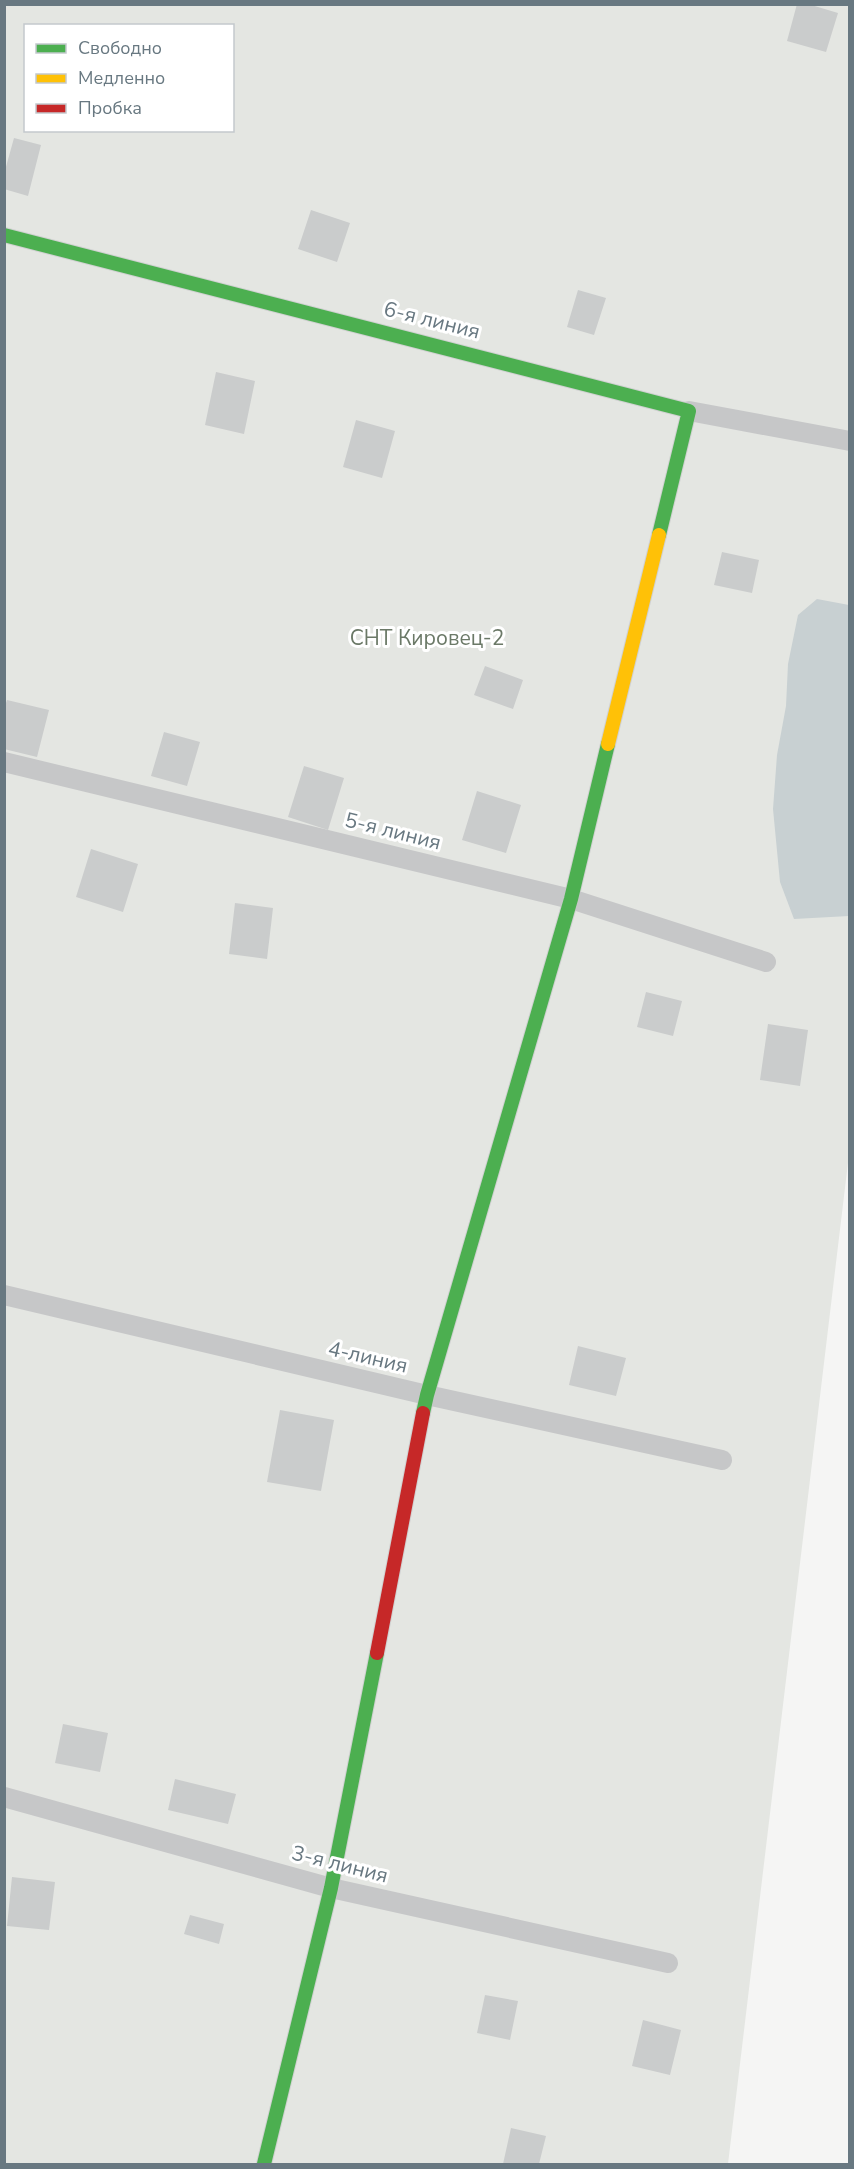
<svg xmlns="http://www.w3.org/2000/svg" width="854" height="2169" font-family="'Nunito Sans',sans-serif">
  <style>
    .green { fill: #e4e6e2; fill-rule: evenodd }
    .water { fill: #c8d0d2 }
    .building { fill: #cacccc }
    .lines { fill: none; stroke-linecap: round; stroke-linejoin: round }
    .fast-casing { stroke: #d0d1d1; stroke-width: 16 }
    .slow-casing { stroke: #d0d1d1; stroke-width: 16 }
    .jam-casing { stroke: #d0d1d1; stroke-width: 16 }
    .lane { stroke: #c6c7c8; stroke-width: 20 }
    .fast { stroke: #4caf50; stroke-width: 14 }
    .slow { stroke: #ffc107; stroke-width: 14 }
    .jam { stroke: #c62828; stroke-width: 14 }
    .labels { text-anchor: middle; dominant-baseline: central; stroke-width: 6; stroke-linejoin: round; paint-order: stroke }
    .street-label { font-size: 21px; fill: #687881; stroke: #fff }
    .park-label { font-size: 21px; fill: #6b7967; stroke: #fff }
  </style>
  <rect width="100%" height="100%" fill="#f5f5f4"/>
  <path class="green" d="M5,5h844l1,1141 -122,1018h-723zM26,26h206v104h-206z"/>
  <path class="water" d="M817,599l32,6v311l-55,3 -14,-37 -7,-73 4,-54 9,-49 2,-42 10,-49z"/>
  <path class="building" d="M797,4h11l30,9 -12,39 -39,-11z
    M14,138l27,7 -13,51 -24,-7v-15z
    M311,210l39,13 -13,39 -39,-13z
    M578,290l28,8 -12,37 -27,-8z
    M216,372l39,9 -11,53 -39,-9z
    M356,420l39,11 -13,47 -39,-11z
    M722,552l37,8 -7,33 -38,-8z
    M485,666l38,14 -10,29 -39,-14z
    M7,700l42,10 -12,47 -33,-8v-40z
    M164,732l36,10 -13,44 -36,-10z
    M304,766l40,12 -16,52 -40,-13z
    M477,791l44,14 -15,48 -44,-13z
    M91,849l47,15 -15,48 -47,-15z
    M235,903l38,5 -6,51 -38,-5z
    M646,992l36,9 -9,35 -36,-9z
    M768,1024l40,6 -8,56 -40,-6z
    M578,1346l48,12 -10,38 -47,-11z
    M280,1410l54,10 -13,71 -54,-9z
    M63,1724l45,9 -8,39 -45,-9z
    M175,1779l61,15 -8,30 -60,-14z
    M12,1877l43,5 -6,48 -42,-4z
    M190,1915l34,9 -5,20 -35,-10z
    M485,1995l33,6 -8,39 -33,-7z
    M643,2020l38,10 -11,45 -38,-9z
    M511,2128l35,8 -7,28h-36z"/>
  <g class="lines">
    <defs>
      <path id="fast" d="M4,235l685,176 -30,124
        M423,1413l4,-18 144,-496 37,-155
        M264,2164l67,-276 46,-235"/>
      <path id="slow" d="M608,744l51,-209"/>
      <path id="jam" d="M377,1653l46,-240"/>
    </defs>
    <use href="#fast" class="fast-casing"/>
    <use href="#slow" class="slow-casing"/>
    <use href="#jam" class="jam-casing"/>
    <path class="lane" d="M689,411l161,30
      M4,762l567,137 195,63
      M4,1295l423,100 295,65
      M4,1797l327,91 337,75"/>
    <use href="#fast" class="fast"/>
    <use href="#slow" class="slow"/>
    <use href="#jam" class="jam"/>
  </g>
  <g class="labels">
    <g class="street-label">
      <text transform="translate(432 320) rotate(14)">6-я линия</text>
      <text transform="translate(393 831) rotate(14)">5-я линия</text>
      <text transform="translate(368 1357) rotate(13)">4-линия</text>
      <text transform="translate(340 1864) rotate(14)">3-я линия</text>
    </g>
    <g class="park-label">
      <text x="427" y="638">СНТ Кировец-2</text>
    </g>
  </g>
  <rect width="854" height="2169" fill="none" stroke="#687881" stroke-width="12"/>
  <rect x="24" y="24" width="210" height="108" fill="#ffffff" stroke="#c3c9cd" stroke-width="1.5"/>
  <rect x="36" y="44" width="30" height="9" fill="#4caf50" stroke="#c3c9cd" stroke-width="1.5"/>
  <text x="78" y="54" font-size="18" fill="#687881">Свободно</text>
  <rect x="36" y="74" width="30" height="9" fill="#ffc107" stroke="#c3c9cd" stroke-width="1.5"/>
  <text x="78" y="84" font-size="18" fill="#687881">Медленно</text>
  <rect x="36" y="104" width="30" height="9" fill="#c62828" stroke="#c3c9cd" stroke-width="1.5"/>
  <text x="78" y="114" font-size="18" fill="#687881">Пробка</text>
</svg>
